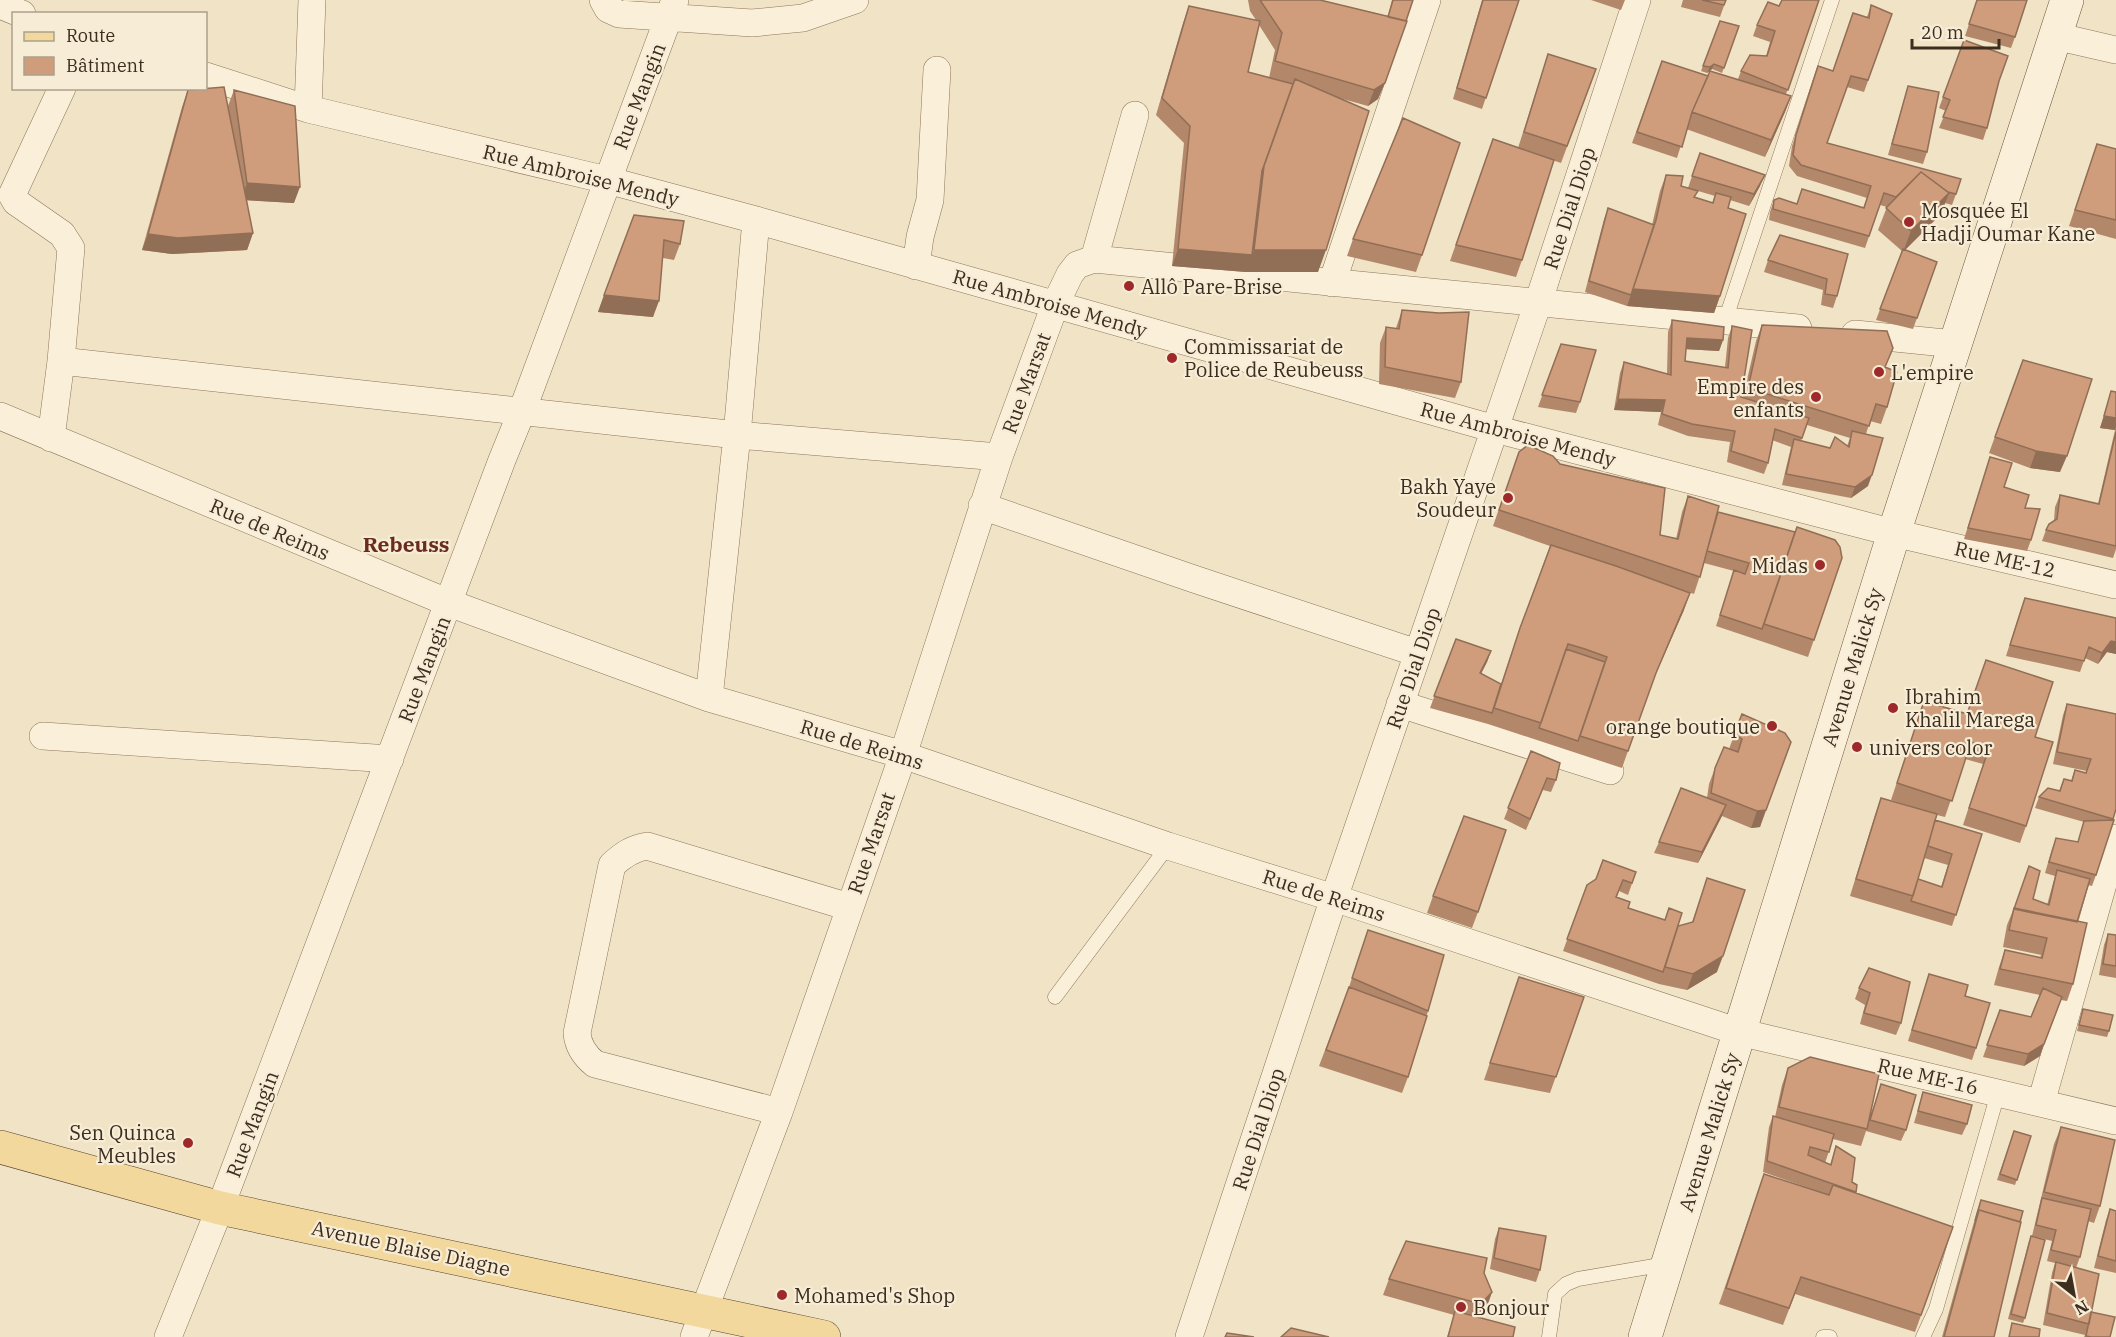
<svg xmlns="http://www.w3.org/2000/svg" width="2116" height="1337" font-family="'IBM Plex Serif',serif">
  <style>
    .lines { fill: none; stroke-linecap: round; stroke-linejoin: round }
    .lane-casing { stroke: #8c755b; stroke-width: 15 }
    .street-casing { stroke: #8c755b; stroke-width: 28 }
    .secondary-casing { stroke: #6e563e; stroke-width: 34 }
    .primary-casing { stroke: #5a432f; stroke-width: 34 }
    .lane { stroke: #faf0da; stroke-width: 14 }
    .street { stroke: #faf0da; stroke-width: 27 }
    .secondary { stroke: #faf0da; stroke-width: 33 }
    .primary { stroke: #f3d89d; stroke-width: 33 }
    .wall { fill: #b2876a; fill-rule: evenodd }
    .shaded-wall { fill: #916e56 }
    .building { fill: #cf9d7b; stroke: #916e56; stroke-width: 1.5 }
    .poi-dot { fill: #9d292a; stroke: #f7edd6; stroke-width: 2 }
    .labels { text-anchor: middle; dominant-baseline: central; stroke-width: 4.5; stroke-linejoin: round; paint-order: stroke }
    .street-label { font-size: 20px; fill: #3c2d1f; stroke: #f7edd6 }
    .poi-label { font-size: 20px; fill: #3c2d1f; stroke: #f7edd6; text-anchor: start }
    .neighbourhood-label { font-size: 21px; font-weight: bold; fill: #6a2d1d; stroke: #f7edd6 }
  </style>
  <rect width="100%" height="100%" fill="#f0e3c6"/>
  <g class="lines">
    <defs>
      <path id="lane" d="M1725,321l107,-321
        M1055,997l113,-151
        M1549,1337l6,-43 11,-10 12,-5 88,-15
        M1823,1337h7
        M1923,1337l13,-28 62,-216"/>
      <path id="street" d="M603,0l5,9 11,5 133,9 51,-5 52,-18
        M0,5l22,9
        M2055,36l61,14
        M206,76l102,33 299,71 149,40 739,209 399,104 222,52
        M308,109l4,-109
        M1094,259l41,-144
        M916,266l4,-29 10,-37 7,-130
        M1332,283l95,-283
        M1855,334l100,10
        M61,361l676,74 262,22
        M0,416l449,187 260,95 194,57 265,91 166,52 405,134 377,89
        M51,438l10,-77 10,-113 -9,-14 -46,-32 -4,-7 50,-107
        M982,506l212,73 223,74
        M709,698l28,-263 19,-215
        M1400,704l210,67
        M43,736l347,23
        M2041,1103l75,-265
        M779,1112l-184,-48c-10,-8 -17,-19 -18,-31l35,-168c11,-10 21,-17 35,-19l202,61
        M168,1337l52,-129 282,-748 20,-49 153,-411
        M694,1337l85,-225 124,-357 96,-298 56,-152 15,-31 7,-9 17,-6 704,69
        M1189,1337l145,-439 204,-595 99,-303"/>
      <path id="secondary" d="M1645,1337l249,-804 173,-533"/>
      <path id="primary" d="M0,1147l220,61 604,129"/>
    </defs>
    <use href="#lane" class="lane-casing"/>
    <use href="#street" class="street-casing"/>
    <use href="#secondary" class="secondary-casing"/>
    <use href="#primary" class="primary-casing"/>
    <use href="#lane" class="lane"/>
    <use href="#street" class="street"/>
    <use href="#secondary" class="secondary"/>
    <use href="#primary" class="primary"/>
  </g>
  <path class="wall" d="M1248,0h72l68,16 4,-16h21l-35,99 -10,7 -29,-8 -21,174h-72l-74,-6 12,-123 -28,-28 27,-92 6,-17 67,14 -6,-9zM1259,25l16,25 -6,28 -21,-6z
    M1482,0h37l-37,109 -29,-10z
    M1591,0h34l-4,10z
    M1683,0h43l-6,17 -39,-10z
    M1977,0l38,37 -4,11 -46,-12z
    M1871,5l21,9 -28,78 -17,-5 -20,56 129,51 -4,11 -7,-2 -4,11 -36,36 32,12 -24,67 -37,-9 26,-69 -24,-21 9,-23 -7,-2 -15,43 -96,-28 1,-8 4,-12 23,4 66,4 4,-10 -70,-22 -8,-10 3,-20 22,-69 19,-6 34,-54z
    M1720,21l19,5 -17,47 -10,-4 -5,4 -6,-2z
    M1811,21l-25,73 5,2 -6,16 -20,45 -79,-28 -9,29 -45,-15 30,-82 46,15 30,3 3,-8 25,-15 4,-14 -17,-6 4,-11z
    M1964,40l35,41 -12,47 -4,12 -44,-12 7,-17 -7,-3z
    M1548,54l48,15 -35,94 -12,-4 -27,101 -6,17 -66,-16 43,-122 25,9z
    M1908,86l19,66 -4,12 -35,-9z
    M188,90l40,16 6,-16 60,113 -48,-3 7,33 -6,17 -75,4 -30,-4 40,-143z
    M2097,144l19,5v90l-47,-13z
    M1700,153l60,33 -11,20 -19,-6 -2,8 -8,88 -6,17 -87,-7 -42,-14 19,-73 4,-11 44,17 8,-34 6,-16 29,23 17,5 3,-7 -27,-8z
    M634,215l46,29 -6,16 -11,-2 -10,59 -55,-5z
    M1353,239l69,16 -6,17 -69,-16z
    M1848,254l-11,42 -4,12 -12,-3 2,-15 -59,-18 4,-12z
    M1402,310l59,72 -6,16 -76,-14 1,-41 6,-16 10,1z
    M1672,320l51,20 -4,11 -33,-2 -1,12 40,6 3,-29 4,-12 9,71h2l13,-56 6,-16 124,43 1,39 -6,17 -11,-3 -4,13 2,52 -17,12 -69,-13 9,-38 -19,-7 -4,23 -4,11 -37,-12 3,-20 -42,-6 -30,-11 3,-13 -47,-2 6,-37 4,-11 43,12 1,-42zM1807,425l43,13 -3,8 -17,2 -29,-7z
    M1561,344l19,58 -4,11 -38,-6z
    M2023,360l37,112 -30,-4 -41,-15z
    M2111,391l5,1v157l-3,9 -71,-17 4,-11 8,-9 1,-14 5,-12 38,9 17,-74 -15,-2z
    M1990,457l14,30 21,21 6,32 -4,11 -63,-12z
    M1560,464l100,71 16,4 6,-27 6,-16 30,16 124,46 -34,99 -92,-31 18,-55 -30,-8 -10,31 -24,-8 14,24 -33,75 -29,83 -134,-44 -58,-16 26,-69 35,12 -4,11 -6,11 20,11 13,-39 36,-99 -57,-20 20,-57z
    M2021,609l95,9v36l-9,-2 -9,12 -13,-6 -5,14 -74,-16z
    M1924,701l111,36 -9,89 -6,17 -57,-18 20,-61 -18,-5 -20,58 -8,-2 -2,5 47,14 -30,92 -102,-30 25,-81 6,-17 51,15 -41,-13zM1924,858l24,7 -7,22 -23,-8z
    M2067,704l49,105 -20,66 -4,11 -4,-1 -11,37 -4,62 -6,17 -6,-1 -21,56 -16,10 -41,-9 17,-47 31,7 9,-22 -46,-10 5,-18 6,-17 35,8 1,-3 -38,-8 4,-22 7,-17 19,-9 14,6 8,-29 -10,-3 7,-24 4,-11 22,4 6,-20 -49,-14 4,-11 20,-6 5,-12 7,2 4,-11 11,3 1,-2 -34,-7 10,-49z
    M1742,714l43,19 -25,94 -9,1 -29,-12 -24,47 -44,-10 5,-11 48,-44 2,-14 6,-16 14,-19z
    M1531,751l25,29 -5,12 -8,-2 -17,40 -22,-11z
    M1636,872l-8,23 -9,-4 -2,6 11,11 45,32 19,-18 15,-44 10,94 -30,18 -28,-6 -96,-33 24,-66z
    M1433,896l45,16 -6,16 -45,-15z
    M1368,930l60,81 -20,66 -6,16 -83,-27 30,-79z
    M2108,934l8,1v43l-17,-3 5,-30z
    M1869,968l32,55 -5,12 -36,-11 5,-19 -10,-6 4,-11z
    M1929,974l36,22 11,52 -4,12 -64,-19z
    M1519,977l65,20 -34,96 -66,-13z
    M2083,1009l26,22 -2,6 -30,-6z
    M1788,1068l79,58 14,-42 25,46 -5,11 -35,-10 -5,15 -28,-7 -8,24 5,2 6,-19 16,36 5,3 -1,8 97,34 -38,105 -120,-38 -12,31 -64,-21 45,-130 65,21 -66,-23 6,-45 4,-11 2,1 7,-32z
    M1923,1092l44,32 -5,11 -48,-12z
    M2061,1127l39,79 -6,17 -6,-2 -8,36 -4,11 15,44 19,25h-26l1,-2 -42,-10 9,-52 3,-10 -8,-2 5,-20 -20,-5 -7,82 -2,5 -15,-4 21,-78 3,-5 22,-92z
    M2014,1131l17,5 -16,49 -18,-5z
    M1981,1200l13,137h-52l35,-126z
    M2110,1209l6,2v62l-22,-5 12,-48z
    M1499,1228l41,42 -4,12 -46,-13 5,-30z
    M1484,1273l8,19 -6,17 -8,8 35,20h-66l7,-22 -71,-20 6,-16z"/>
  <path class="shaded-wall" d="M1714,64l-2,5 -5,4 3,-6z
    M1385,83l-7,16 -10,7 6,-16z
    M1791,96l-6,16 -20,45 6,-17z
    M1765,175l-5,11 -11,20 5,-12z
    M247,183l53,4 -6,16 -53,-3z
    M1949,193l-8,21 -38,38 8,-21z
    M253,233l-6,17 -75,4 -30,-4 6,-16z
    M1178,249l74,6 2,-5h72l-8,22h-72l-74,-6z
    M1633,289l87,7 -6,17 -87,-7z
    M604,295l55,6 -6,16 -55,-5z
    M1687,338l36,2 -4,11 -36,-2z
    M1618,399l47,1 -4,12 -47,-2z
    M2104,416l12,2v9l-1,3 -15,-2z
    M2036,451l31,5 -7,16 -30,-4z
    M1872,475l-4,11 -17,12 4,-11z
    M1690,593l-6,17 -35,79 7,-16z
    M2111,641l5,1v12l-9,-2 -9,12 4,-11z
    M1491,651l-4,11 -11,22 4,-11z
    M1791,742l-31,85 -9,1 6,-17z
    M1726,805l-4,11 -24,47 4,-11z
    M1723,956l-6,16 -30,18 6,-16z
    M2044,1044l-4,12 -16,10 4,-12z
    M1492,1292l-6,17 -11,11 6,-16z"/>
  <path class="building" d="M1260,0h60l87,21 -22,62 -11,7 -99,-29 7,-28z
    M1393,0h20l-7,21 -18,-4z
    M1483,0h36l-33,98 -29,-10z
    M1702,0h24l-2,5z
    M1782,0h37l-31,90 -47,-19 9,-16 17,1 8,-25 -18,-6 11,-23 11,4z
    M1977,0h50l-12,37 -46,-13z
    M1871,5l21,9 -24,66 -17,-4 -24,67 134,36 -5,15 -8,-2 -27,-20 -25,25 -12,-4 -15,43 -96,-27 1,-9 5,-2 18,6 5,-15 62,19 7,-22 -70,-21 -8,-10 3,-20 22,-69 15,5 20,-58 16,5z
    M1189,6l71,15 -12,51 45,12 -31,87 -10,84 -74,-6 12,-123 -28,-28z
    M1720,21l19,5 -15,42 -10,-4 -4,3 -7,-1z
    M1964,40l44,16 -9,25 -12,47 -44,-11 7,-17 -7,-3z
    M1548,54l48,15 -29,77 -43,-14z
    M1662,61l46,15 -16,36 -10,35 -45,-15z
    M1710,71l81,25 -20,44 -79,-28z
    M1295,79l74,32 -43,139h-72l10,-84z
    M1908,86l31,6 -12,60 -35,-8z
    M224,87l29,146 -75,5 -30,-4 40,-144z
    M234,90l61,16 5,81 -53,-4z
    M1403,118l57,25 -38,112 -69,-16z
    M1493,139l61,21 -32,100 -66,-15z
    M2097,144l19,5v71l-41,-10z
    M1700,153l65,22 -11,19 -62,-18z
    M1921,172l28,21 -38,38 -25,-23z
    M1666,175l17,1 -2,10 17,5 -4,6 19,6 3,-10 15,4 -3,11 18,6 -26,82 -87,-7 23,-69z
    M1608,208l46,17 -23,70 -42,-14z
    M634,215l50,6 -4,23 -16,-4 -5,61 -55,-6z
    M1780,235l68,19 -11,42 -12,-2 2,-15 -59,-19z
    M1903,249l34,13 -20,56 -37,-9z
    M1402,310l37,3 30,-1 -8,70 -76,-15 1,-40 13,2z
    M1672,320l52,7 -1,13 -36,-2 -2,23 43,7 4,-42 20,4 -11,67 68,21 -7,20 -27,-9 -7,34 -37,-12 4,-20 -43,-7 -30,-10 3,-14 -47,-1 6,-37 47,13z
    M1762,325l125,6 6,17 -8,19 12,5 -10,35 -11,-3 -7,22 -121,-38z
    M1561,344l35,6 -16,52 -38,-7z
    M2023,360l69,19 -25,77 -31,-5 -41,-14z
    M2111,391l5,1v26l-12,-2z
    M1852,431l31,7 -11,37 -17,12 -69,-13 8,-35 36,9 5,-11 14,10z
    M2116,432v114l-70,-16 3,-6 8,-5 3,-24 39,9z
    M1528,445l25,11 7,8 105,24 -5,47 18,4 10,-43 31,10 -19,71 -201,-67 20,-58z
    M1990,457l22,6 -8,24 25,8 -4,13 15,1 -9,31 -63,-12z
    M1718,512l77,20 -33,97 -42,-14 14,-45 11,4 4,-11 -42,-12z
    M1797,527l38,13 5,7 2,11 -28,82 -50,-16z
    M1551,545l65,21 74,27 -34,80 -28,78 -48,-15 27,-79 -22,-8 -17,-5 -27,79 -47,-15 26,-80z
    M2025,598l91,20v24l-5,-1 -9,12 -13,-6 -5,14 -74,-16z
    M1456,639l35,12 -11,22 21,11 -9,29 -58,-17z
    M1566,649l39,13 -27,79 -39,-13z
    M1986,660l67,22 -18,55 18,5 -27,84 -57,-18 20,-60 -18,-6 -19,59 -55,-18 27,-82 43,13z
    M2067,704l49,10v95l-3,10 -74,-22 9,-9 12,3 4,-12 8,2 3,-11 11,3 5,-14 -34,-7z
    M1742,714l43,19 6,9 -25,68 -9,1 -46,-18 4,-25 9,-21 14,5 4,-13 -8,-5z
    M1531,751l29,12 -4,17 -9,-2 -17,41 -22,-11z
    M1681,788l45,17 -24,47 -43,-10z
    M1881,798l56,16 -24,82 -57,-17z
    M1464,816l42,14 -28,82 -45,-16z
    M1935,820l47,14 -26,81 -45,-14 7,-22 24,8 10,-33 -24,-8z
    M2114,820l-18,55 -47,-13 7,-24 22,4 6,-21z
    M1603,860l33,12 -4,11 -9,-3 -7,17 14,5 -2,6 37,12 4,-12 13,5 -19,59 -96,-33 20,-54 9,-6z
    M2029,866l11,5 -7,28 16,6 8,-35 33,9 -13,43 -63,-13z
    M1707,878l38,12 -22,66 -30,18 -28,-7 13,-41 15,-4z
    M2014,908l73,15 -14,61 -73,-15 5,-19 37,8 5,-20 -38,-8z
    M1368,930l76,25 -16,56 -76,-33z
    M2108,934l8,1v31l-13,-2z
    M1869,968l41,14 -9,41 -37,-10 6,-20 -11,-5z
    M1929,974l39,11 -3,11 25,7 -14,45 -64,-18z
    M1519,977l65,20 -28,80 -66,-14z
    M1349,987l78,29 -19,61 -82,-27z
    M2043,988l19,9 -18,47 -16,10 -41,-9 13,-35 31,7z
    M2083,1009l30,6 -4,16 -30,-6z
    M1810,1057l69,17 -12,55 -88,-22 9,-39z
    M1881,1084l35,11 -10,35 -36,-10z
    M1923,1092l49,13 -5,19 -49,-13z
    M1773,1116l61,18 -5,18 -19,-5 -2,8 23,10 5,-19 19,12 -3,24 5,3 -1,7 -89,-31z
    M2061,1127l54,13 -15,66 -56,-14z
    M2014,1131l17,5 -14,44 -17,-6z
    M1764,1174l65,21 4,-10 120,42 -32,88 -120,-38 -12,31 -63,-20z
    M2042,1198l49,11 -11,48 -29,-7 5,-20 -20,-5z
    M1981,1200l42,11 -3,11 -41,-12 -4,11z
    M2110,1209l6,2v50l-18,-5z
    M1979,1210l42,12 -27,115h-50z
    M1499,1228l47,8 -6,34 -46,-12z
    M2031,1236l14,4 -20,78 -14,-4z
    M1406,1241l81,17 -3,15 8,19 -11,12 -92,-25z
    M2056,1262l43,12 -10,50 -42,-11z
    M1455,1311l60,16 -2,10h-65z
    M2091,1312l24,5 -5,20h-19l-5,-1z
    M2012,1323l28,6 -1,8h-30z
    M1291,1328l38,9h-48z
    M1227,1333l27,4h-29z"/>
  <g class="poi-dot">
    <circle cx="1909" cy="222" r="6"/>
    <circle cx="1129" cy="286" r="6"/>
    <circle cx="1172" cy="358" r="6"/>
    <circle cx="1879" cy="372" r="6"/>
    <circle cx="1816" cy="397" r="6"/>
    <circle cx="1508" cy="498" r="6"/>
    <circle cx="1820" cy="565" r="6"/>
    <circle cx="1893" cy="708" r="6"/>
    <circle cx="1772" cy="726" r="6"/>
    <circle cx="1857" cy="747" r="6"/>
    <circle cx="188" cy="1143" r="6"/>
    <circle cx="782" cy="1295" r="6"/>
    <circle cx="1461" cy="1307" r="6"/>
  </g>
  <g class="labels">
    <g class="street-label">
      <text transform="translate(639 96) rotate(-69)">Rue Mangin</text>
      <text transform="translate(581 175) rotate(14)">Rue Ambroise Mendy</text>
      <text transform="translate(1569 208) rotate(-72)">Rue Dial Diop</text>
      <text transform="translate(1050 303) rotate(16)">Rue Ambroise Mendy</text>
      <text transform="translate(1026 383) rotate(-70)">Rue Marsat</text>
      <text transform="translate(1518 434) rotate(15)">Rue Ambroise Mendy</text>
      <text transform="translate(270 529) rotate(23)">Rue de Reims</text>
      <text transform="translate(2005 559) rotate(13)">Rue ME-12</text>
      <text transform="translate(1852 667) rotate(-73)">Avenue Malick Sy</text>
      <text transform="translate(1413 668) rotate(-71)">Rue Dial Diop</text>
      <text transform="translate(424 669) rotate(-69)">Rue Mangin</text>
      <text transform="translate(862 744) rotate(17)">Rue de Reims</text>
      <text transform="translate(871 843) rotate(-71)">Rue Marsat</text>
      <text transform="translate(1324 895) rotate(18)">Rue de Reims</text>
      <text transform="translate(1928 1076) rotate(13)">Rue ME-16</text>
      <text transform="translate(252 1124) rotate(-69)">Rue Mangin</text>
      <text transform="translate(1258 1129) rotate(-72)">Rue Dial Diop</text>
      <text transform="translate(1709 1132) rotate(-73)">Avenue Malick Sy</text>
      <text transform="translate(411 1248) rotate(12)">Avenue Blaise Diagne</text>
    </g>
    <g class="poi-label">
      <text x="1921" y="210">Mosquée El<tspan x="1921" dy="23">Hadji Oumar Kane</tspan></text>
      <text x="1141" y="286">Allô Pare-Brise</text>
      <text x="1184" y="346">Commissariat de<tspan x="1184" dy="23">Police de Reubeuss</tspan></text>
      <text x="1891" y="372">L'empire</text>
      <text x="1804" y="386" text-anchor="end">Empire des<tspan x="1804" dy="23">enfants</tspan></text>
      <text x="1496" y="486" text-anchor="end">Bakh Yaye<tspan x="1496" dy="23">Soudeur</tspan></text>
      <text x="1808" y="565" text-anchor="end">Midas</text>
      <text x="1905" y="696">Ibrahim<tspan x="1905" dy="23">Khalil Marega</tspan></text>
      <text x="1760" y="726" text-anchor="end">orange boutique</text>
      <text x="1869" y="747">univers color</text>
      <text x="176" y="1132" text-anchor="end">Sen Quinca<tspan x="176" dy="23">Meubles</tspan></text>
      <text x="794" y="1295">Mohamed's Shop</text>
      <text x="1473" y="1307">Bonjour</text>
    </g>
    <g class="neighbourhood-label">
      <text x="406" y="544">Rebeuss</text>
    </g>
  </g>
  <rect x="12" y="12" width="195" height="78" fill="#f7edd6" stroke="#aca08d" stroke-width="1.5"/>
  <rect x="24" y="32" width="30" height="9" fill="#f3d89d" stroke="#aca08d" stroke-width="1.5"/>
  <text x="66" y="42" font-size="18" fill="#3c2d1f">Route</text>
  <rect x="24" y="57" width="30" height="18" fill="#cf9d7b" stroke="#aca08d" stroke-width="1.5"/>
  <text x="66" y="72" font-size="18" fill="#3c2d1f">Bâtiment</text>
  <g transform="translate(2074 1295) rotate(149)" stroke="#f7edd6" stroke-width="4.5" paint-order="stroke">
  <path d="M0-4.5L10 22L0 15L-10 22Z" fill="#3c2d1f"/>
  <text y="-9" font-size="16" font-weight="bold" text-anchor="middle" fill="#3c2d1f">N</text>
  </g>
  <path d="M1912 39v9h87v-9" fill="none" stroke="#3c2d1f" stroke-width="3"/>
  <text x="1921" y="39" font-size="18" fill="#3c2d1f" stroke="#f7edd6" stroke-width="4.5" paint-order="stroke">20 m</text>
</svg>
